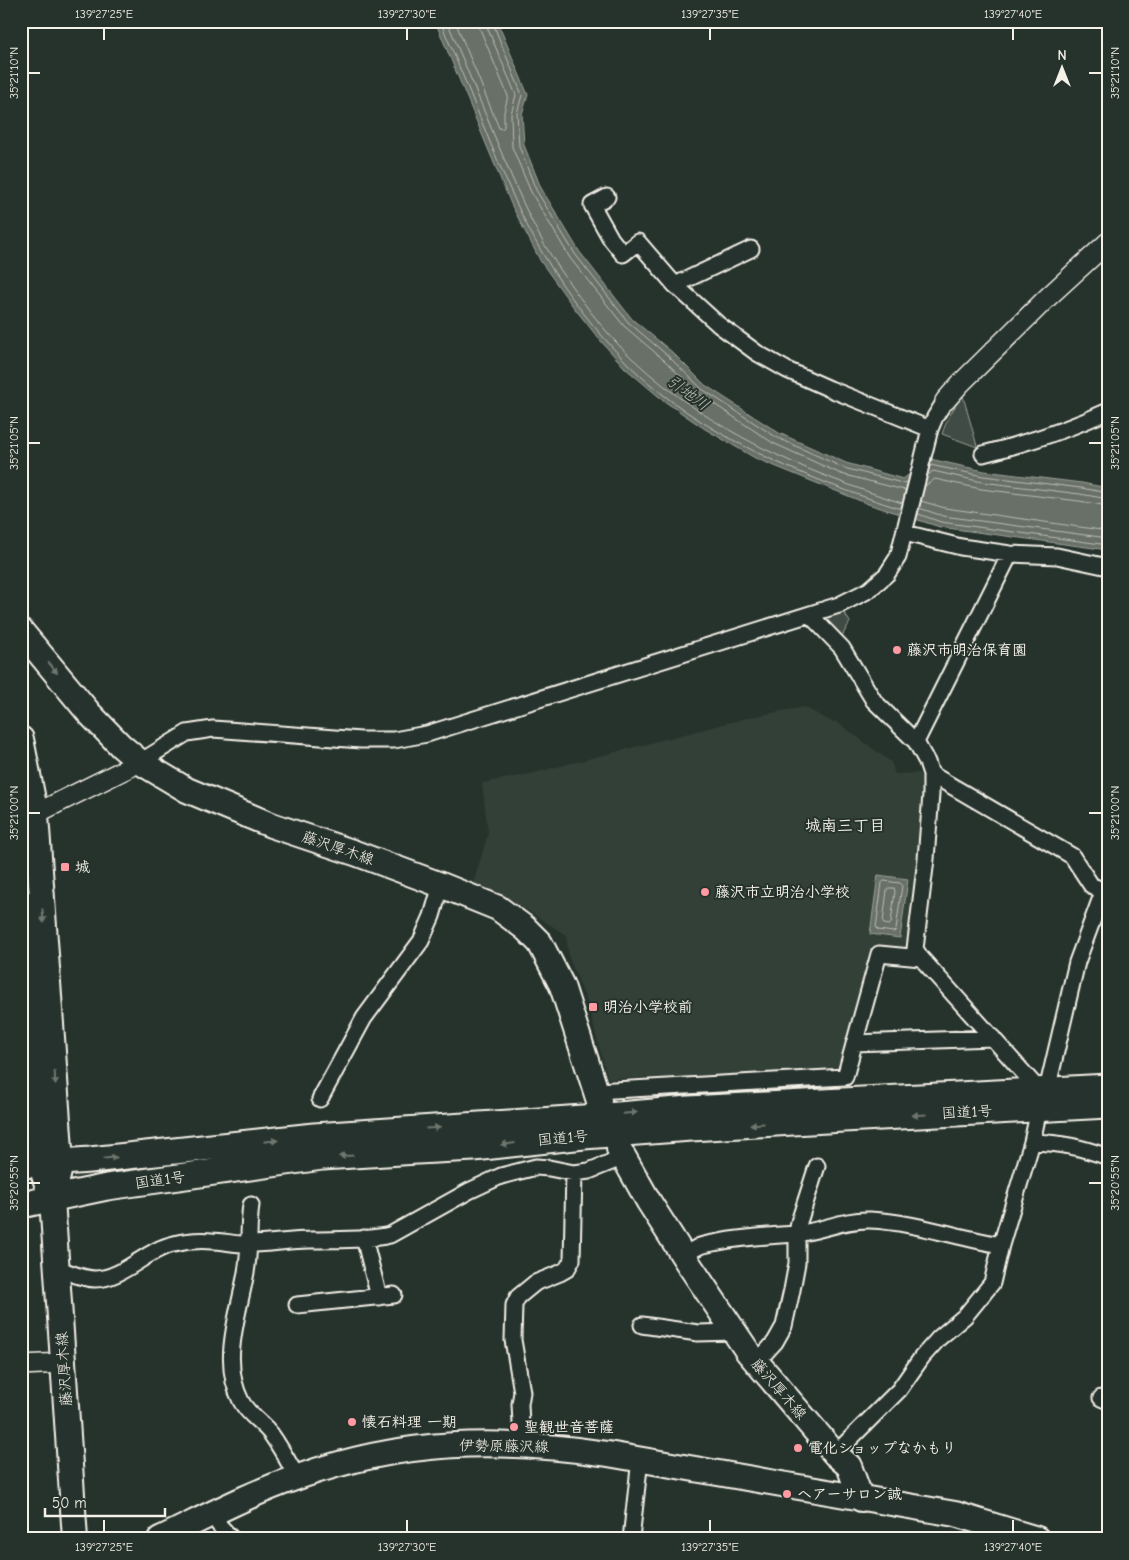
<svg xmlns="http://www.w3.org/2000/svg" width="1129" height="1560" font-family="'Comic Neue','Klee One',sans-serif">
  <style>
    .built { fill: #333f39 }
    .green { fill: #414b45; stroke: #9a9e96 }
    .water { fill: #676f68; stroke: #9fa39b }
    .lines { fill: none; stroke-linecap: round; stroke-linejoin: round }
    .shore { stroke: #bcbdb5; stroke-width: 1 }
    .minor-casing { stroke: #f4f1e8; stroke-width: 19 }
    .tertiary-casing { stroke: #f4f1e8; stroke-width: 22 }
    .primary-casing { stroke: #f4f1e8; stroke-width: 28 }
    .trunk-casing { stroke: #f4f1e8; stroke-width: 29 }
    .minor { stroke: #26332d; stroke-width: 15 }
    .tertiary { stroke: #26332d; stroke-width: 19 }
    .primary { stroke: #26332d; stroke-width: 24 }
    .trunk { stroke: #26332d; stroke-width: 25 }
    .oneway { fill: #6e766e }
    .ticks { fill: none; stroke: #f4f1e8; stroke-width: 2 }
    .poi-dot { fill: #ff9aa2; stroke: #26332d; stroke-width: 2 }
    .labels { text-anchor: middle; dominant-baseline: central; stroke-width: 4; stroke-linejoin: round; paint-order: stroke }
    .poi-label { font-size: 15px; font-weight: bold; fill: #f4f1e8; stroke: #26332d; text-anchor: start }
    .street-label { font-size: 15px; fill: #f4f1e8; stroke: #26332d }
    .water-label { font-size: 16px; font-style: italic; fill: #bcbdb5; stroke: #26332d }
    .neighbourhood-label { font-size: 16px; font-weight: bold; fill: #f4f1e8; stroke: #26332d }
    .neatline { fill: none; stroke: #f4f1e8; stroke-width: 2 }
    .ticks-label { font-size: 12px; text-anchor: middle; fill: #f4f1e8 }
  </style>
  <rect width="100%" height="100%" fill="#26332d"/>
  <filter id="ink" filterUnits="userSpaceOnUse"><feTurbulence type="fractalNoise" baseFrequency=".02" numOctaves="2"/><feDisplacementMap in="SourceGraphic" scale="10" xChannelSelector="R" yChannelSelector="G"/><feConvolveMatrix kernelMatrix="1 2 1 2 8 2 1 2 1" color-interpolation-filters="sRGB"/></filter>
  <g filter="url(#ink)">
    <path class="built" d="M804,707l26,14 7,1 54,40 4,12 24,-1 4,7 2,45 -15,126 -36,-5 -11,62 -21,65 -234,6 -21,-77 -18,-44 -3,-23 -57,-36 -36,-15 15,-50 -6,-51 48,-9 221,-57z"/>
    <path class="green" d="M963,396l14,50v1l-35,-13c5,-15 11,-26 21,-38z
      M843,611l7,11 -9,16 -22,-21z"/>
    <path class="water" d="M435,21h62l31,74 -6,19 2,31 17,43 38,63 53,68 40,33 33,33 74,48 67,30 57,16 27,-20 54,12 98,12 26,5v62l-168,-23 -72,-23 -113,-46 -50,-29 -41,-28 -39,-33 -26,-29 -27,-34 -31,-43 -30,-58z
      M878,875l30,4 -8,59 -30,-4z"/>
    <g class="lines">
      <path class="shore" d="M440,21c18,42 35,84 52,126 16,38 32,77 54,112 22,37 51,73 81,104 72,72 179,116 274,146
        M447,21c17,42 35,84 52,126 16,37 31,76 53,110 22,34 52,76 82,103 76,71 170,112 268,143
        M455,21l44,107 3,1 2,-2v-15l4,-16 -28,-67 -2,-8
        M486,21l1,6 29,68 -5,19 1,33 19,45 39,66 54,68 40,34 35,34 74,49 68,31 59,15 6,1
        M492,21l30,74 -5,18 2,33 17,44 39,64 53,68 40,34 34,33 74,48 68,31 58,15 6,-1
        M930,465l53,11 98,12 27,5
        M928,475l5,-4 49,11 98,12 28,5
        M925,486l10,-7 46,10 98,12 29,5
        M921,501l24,7 163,23
        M919,508l24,8 165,22
        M918,514l23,8 167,23
        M884,881l16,2 2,2 -6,45 -2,2 -16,-2 -2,-2 6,-45z
        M889,888h5l1,3 -4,32 -2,2 -5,-1 -1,-2 4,-32z"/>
      <defs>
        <path id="minor" d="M607,197l-15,8 19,34 12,15 15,-12 37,43 44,40 38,28 30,17 43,19 100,40
          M675,285l76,-36
          M983,454c44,-11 83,-23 125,-43
          M905,533l56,14 49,7 47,2 51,11
          M810,615l32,33 32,53 42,41 11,20 4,12v20l-5,65 -11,90 6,9 118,132
          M916,742l94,-188
          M140,762l47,-29 26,-4 148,11h33l33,-6 412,-129 30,-15 18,-16 11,-17 32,-128 5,-12 10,-16
          M931,774l141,82 19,29 17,9
          M854,1043l139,-5
          M1047,1090l30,-128 26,-70
          M596,1091l249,-14 34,-123 42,4
          M320,1099l44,-81 57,-77 11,-25 9,-31
          M1032,1142c30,1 48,5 76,15
          M251,1205c-3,20 -1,41 -4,61 -6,43 -28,92 -6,135 7,14 21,21 30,33 10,14 18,29 26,43
          M364,1238l15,59
          M683,1255c6,-3 11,-6 17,-9 6,-2 13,-3 19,-4 25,-5 50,-6 76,-8 24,-2 49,-15 75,-14 45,2 87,18 131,25
          M58,1269c11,3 25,10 37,10 28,0 52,-30 79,-35 12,-3 25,-4 38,-3 12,0 25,4 38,3 20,0 40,-4 60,-4 26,-1 54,1 80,-5l79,-44 32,-15 35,-9 13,1 25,5 15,-2 35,-14
          M297,1305l97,-10
          M642,1325l56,8 37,-1
          M756,1363l19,-21 9,-16 8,-36 5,-27v-29l2,-12 18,-56
          M1101,1398l7,3
          M522,1444l-2,-40 2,-12 -9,-52 1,-35 4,-8 17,-14 25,-10 7,-4 5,-9 2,-87
          M835,1454l64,-64 23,-33 17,-19 26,-22 27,-33 9,-38 31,-103 7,-33
          M216,1513l3,12 13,14
          M631,1539l9,-80"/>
        <path id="tertiary" d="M945,401l15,-17 88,-87 60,-55
          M21,821l119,-59
          M21,1365l42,-2"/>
        <path id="primary" d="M21,631l68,82 32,33 19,16 47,28 84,35 84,28 86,32 57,23 27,20 15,15 22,43 37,115
          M21,739l15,76 25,348 -4,17
          M27,904l1,72
          M21,959l8,60 11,144 12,36 23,340
          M619,1149l30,53 39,61 60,89 87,102 14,12 12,33
          M160,1539c46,-22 91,-46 138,-62 106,-38 201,-39 310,-23l347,60 82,25"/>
        <path id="trunk" d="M21,1165l69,-5 224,-24 269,-18 106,-9 419,-22
          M21,1205l86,-18 215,-30 95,-6 57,-3 110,-12 107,-8 152,-9 265,-14"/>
      </defs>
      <use href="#minor" class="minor-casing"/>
      <use href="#tertiary" class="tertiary-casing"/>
      <use href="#primary" class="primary-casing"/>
      <use href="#trunk" class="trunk-casing"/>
      <use href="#minor" class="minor"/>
      <use href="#tertiary" class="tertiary"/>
      <use href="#primary" class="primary"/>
      <use href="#trunk" class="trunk"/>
    </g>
    <defs><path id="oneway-solid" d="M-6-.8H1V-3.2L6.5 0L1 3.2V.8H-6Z" transform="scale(1.25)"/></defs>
    <g class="oneway">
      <use href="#oneway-solid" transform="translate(53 668) rotate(51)"/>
      <use href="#oneway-solid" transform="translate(43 916) rotate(85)"/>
      <use href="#oneway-solid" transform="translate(55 1078) rotate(87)"/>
      <use href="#oneway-solid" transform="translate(630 1113) rotate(-5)"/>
      <use href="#oneway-solid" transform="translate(919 1115) rotate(177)"/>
      <use href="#oneway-solid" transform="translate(757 1124) rotate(176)"/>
      <use href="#oneway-solid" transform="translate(433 1128) rotate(-4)"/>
      <use href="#oneway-solid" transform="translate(271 1141) rotate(-6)"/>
      <use href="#oneway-solid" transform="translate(508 1144) rotate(173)"/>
      <use href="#oneway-solid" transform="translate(346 1156) rotate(176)"/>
      <use href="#oneway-solid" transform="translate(110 1158) rotate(-6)"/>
    </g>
  </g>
  <path class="ticks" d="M104,28v12M407,28v12M710,28v12M1013,28v12M28,73h12M1089,73h13M28,443h12M1089,443h13M28,813h12M1089,813h13M28,1183h12M1089,1183h13M104,1520v12M407,1520v12M710,1520v12M1013,1520v12"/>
  <g class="poi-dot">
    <circle cx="897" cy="650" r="5"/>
    <rect x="60" y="862" width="10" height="10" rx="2.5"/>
    <circle cx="705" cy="892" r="5"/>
    <rect x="588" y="1002" width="10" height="10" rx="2.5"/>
    <circle cx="352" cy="1422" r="5"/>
    <circle cx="514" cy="1427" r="5"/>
    <circle cx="798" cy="1448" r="5"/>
    <circle cx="787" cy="1494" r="5"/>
  </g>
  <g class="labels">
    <g class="poi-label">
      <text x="907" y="650">藤沢市明治保育園</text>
      <text x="75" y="867">城</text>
      <text x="715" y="892">藤沢市立明治小学校</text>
      <text x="603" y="1007">明治小学校前</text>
      <text x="362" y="1422">懐石料理 一期</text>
      <text x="524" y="1427">聖観世音菩薩</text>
      <text x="808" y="1448">電化ショップなかもり</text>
      <text x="797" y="1494">ヘアーサロン誠</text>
    </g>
    <g class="street-label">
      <text transform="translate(338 848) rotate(19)">藤沢厚木線</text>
      <text transform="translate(967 1112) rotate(-3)">国道1号</text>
      <text transform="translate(563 1138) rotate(-5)">国道1号</text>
      <text transform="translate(160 1180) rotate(-8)">国道1号</text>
      <text transform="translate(64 1369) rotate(-94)">藤沢厚木線</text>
      <text transform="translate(779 1389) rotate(49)">藤沢厚木線</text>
      <text transform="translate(504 1446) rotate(1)">伊勢原藤沢線</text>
    </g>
    <g class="water-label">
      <text transform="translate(688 393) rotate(36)">引地川</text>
    </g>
    <g class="neighbourhood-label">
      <text x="845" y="826">城南三丁目</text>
    </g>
  </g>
  <rect width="1129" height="1560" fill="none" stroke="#26332d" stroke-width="55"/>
  <g transform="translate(1062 68)" stroke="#26332d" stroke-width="4" paint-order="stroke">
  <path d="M0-4L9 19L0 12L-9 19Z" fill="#f4f1e8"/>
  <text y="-8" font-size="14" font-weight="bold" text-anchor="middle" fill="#f4f1e8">N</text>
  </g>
  <path d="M45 1508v8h120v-8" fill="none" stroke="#f4f1e8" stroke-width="2.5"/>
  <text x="52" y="1508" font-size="15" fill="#f4f1e8" stroke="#26332d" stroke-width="4" paint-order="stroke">50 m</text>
  <rect x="28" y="28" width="1074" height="1504" class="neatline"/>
  <g class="ticks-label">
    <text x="104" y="18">139°27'25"E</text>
    <text x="407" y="18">139°27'30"E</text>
    <text x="710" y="18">139°27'35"E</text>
    <text x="1013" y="18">139°27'40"E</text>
    <text transform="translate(14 73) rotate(-90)" y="4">35°21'10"N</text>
    <text transform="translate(1115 73) rotate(-90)" y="4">35°21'10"N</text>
    <text transform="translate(14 443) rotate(-90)" y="4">35°21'05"N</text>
    <text transform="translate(1115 443) rotate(-90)" y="4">35°21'05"N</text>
    <text transform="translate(14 813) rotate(-90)" y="4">35°21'00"N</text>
    <text transform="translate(1115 813) rotate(-90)" y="4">35°21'00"N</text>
    <text transform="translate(14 1183) rotate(-90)" y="4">35°20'55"N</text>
    <text transform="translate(1115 1183) rotate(-90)" y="4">35°20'55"N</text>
    <text x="104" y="1551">139°27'25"E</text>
    <text x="407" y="1551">139°27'30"E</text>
    <text x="710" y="1551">139°27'35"E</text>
    <text x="1013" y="1551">139°27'40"E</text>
  </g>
</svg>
